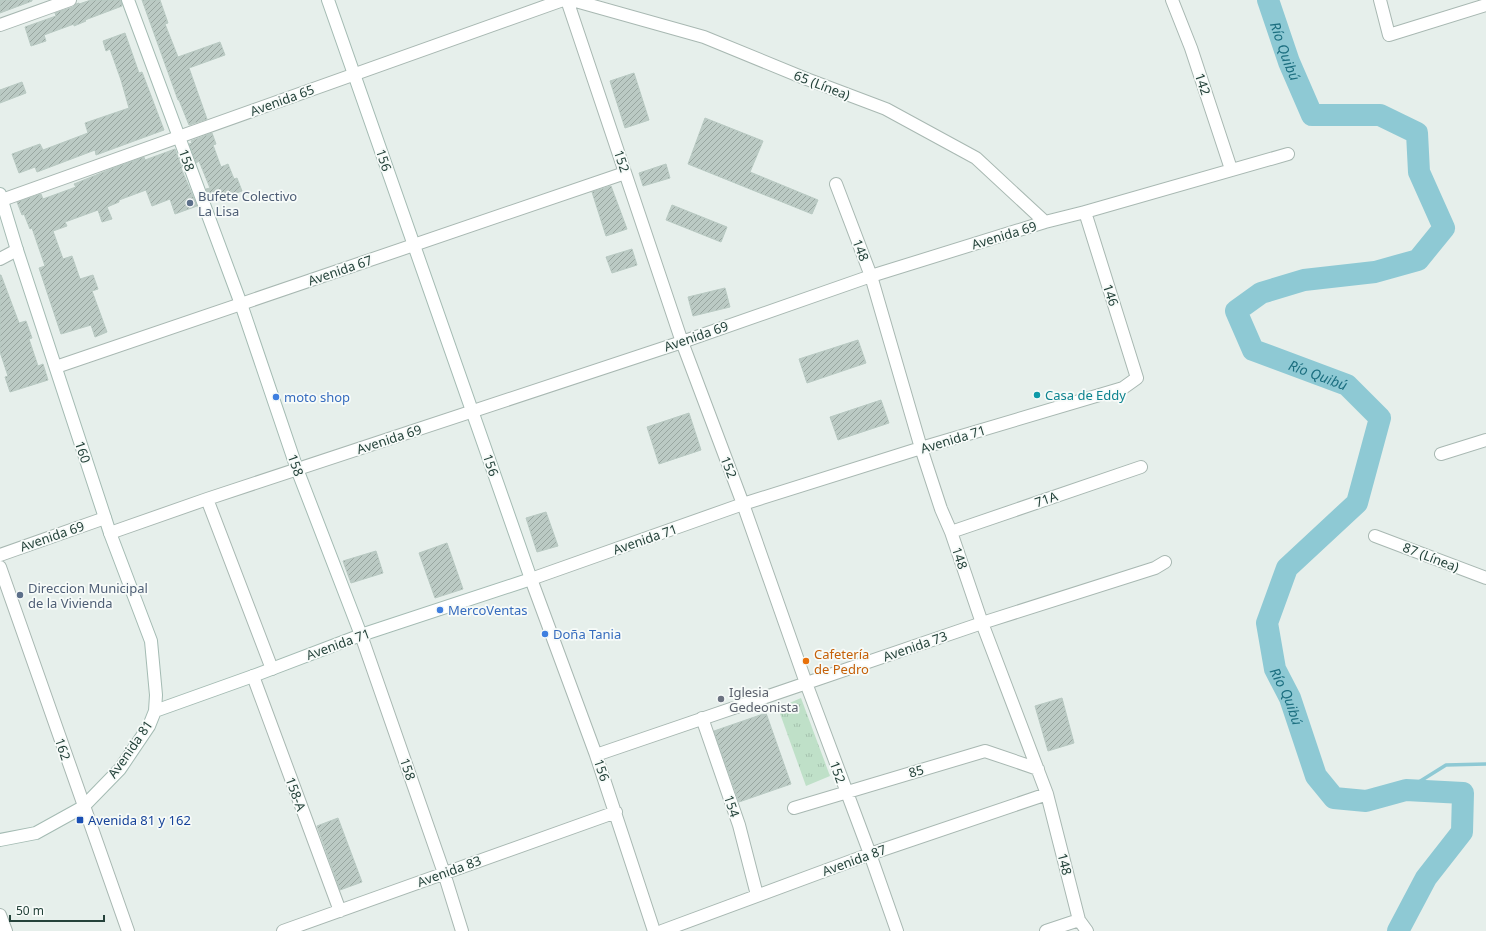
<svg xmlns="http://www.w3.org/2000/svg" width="1486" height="931" font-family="'Noto Sans',sans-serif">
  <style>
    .grass { fill: url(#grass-tufts) }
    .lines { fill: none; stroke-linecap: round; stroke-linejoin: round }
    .stream { stroke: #8ec9d4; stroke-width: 3.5 }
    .river { stroke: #8ec9d4; stroke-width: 22 }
    .building { fill: url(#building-hatch); stroke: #b8c9c2 }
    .street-casing { stroke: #a8b8b2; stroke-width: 14 }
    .secondary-casing { stroke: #a4bbb3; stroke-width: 14 }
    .street { stroke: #fff; stroke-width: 12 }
    .secondary { stroke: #fff; stroke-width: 12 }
    .service-dot { fill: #5c6f8a; stroke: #f7fbf9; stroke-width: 1.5 }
    .culture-dot { fill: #0f9aa8; stroke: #f7fbf9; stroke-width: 1.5 }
    .shop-dot { fill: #3f7fe0; stroke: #f7fbf9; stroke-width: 1.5 }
    .food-dot { fill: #e8710a; stroke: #f7fbf9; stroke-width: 1.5 }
    .worship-dot { fill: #6b7280; stroke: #f7fbf9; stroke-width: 1.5 }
    .transit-dot { fill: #1a4fb4; stroke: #f7fbf9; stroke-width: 1.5 }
    .labels { text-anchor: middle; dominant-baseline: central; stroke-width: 3.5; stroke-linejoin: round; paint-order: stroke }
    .street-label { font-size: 13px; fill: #24423a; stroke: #f7fbf9 }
    .service-label { font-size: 13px; fill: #4e5e75; stroke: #f7fbf9; text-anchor: start }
    .culture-label { font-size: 13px; fill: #0d838f; stroke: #f7fbf9; text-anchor: start }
    .shop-label { font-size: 13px; fill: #366cbe; stroke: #f7fbf9; text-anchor: start }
    .food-label { font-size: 13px; fill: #c56008; stroke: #f7fbf9; text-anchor: start }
    .worship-label { font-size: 13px; fill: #5b616d; stroke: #f7fbf9; text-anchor: start }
    .transit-label { font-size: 13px; fill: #164399; stroke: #f7fbf9; text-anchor: start }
    .water-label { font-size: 14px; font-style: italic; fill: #1c6f80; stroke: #f7fbf9 }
  </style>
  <defs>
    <pattern id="grass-tufts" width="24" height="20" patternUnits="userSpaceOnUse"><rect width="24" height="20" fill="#bfe0c8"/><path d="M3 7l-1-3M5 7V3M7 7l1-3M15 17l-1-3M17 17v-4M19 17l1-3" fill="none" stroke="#a4c1ad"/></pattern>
    <pattern id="building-hatch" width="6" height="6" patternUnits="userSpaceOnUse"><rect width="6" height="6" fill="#bbcac4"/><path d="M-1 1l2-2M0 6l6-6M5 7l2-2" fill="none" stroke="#98a6a0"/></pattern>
  </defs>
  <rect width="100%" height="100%" fill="#e6efeb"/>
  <path class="grass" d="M801,698l29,78 -24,10 -28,-78z"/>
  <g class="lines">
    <path class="stream" d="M1406,790l40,-25 40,-1"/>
    <path class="river" id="s1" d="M1268,0l21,62 23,53h68l37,18 2,39 25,56 -26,32 -43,12 -71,8 -43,13 -25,18 17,39 94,35 33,33 -23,85 -70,65 -20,55 8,46 15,29 26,78 18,22 32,3 40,-11 57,3 -1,39 -36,46 -28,53"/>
  </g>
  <path class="building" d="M0,0h32v1l-32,12z
    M91,0h30l1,6 -37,14 1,1 -12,5v-2l-30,11 2,6 -15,5 -6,-19 31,-11 -1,-3 18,-6 3,-3 3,-1v1z
    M142,0h18l8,23 -3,1 13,33 42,-15 5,13 -36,13 18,51 -18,6 -10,-25h-1z
    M125,33l14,40 3,-1 22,58 -68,25 -1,-5 -58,22 -2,-5 -16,6 -7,-19 28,-10 3,6 45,-17 -3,-10 44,-15 -8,-28 -11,-31 -4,2 -3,-10z
    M634,73l15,47 -24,8 -15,-47z
    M22,82l4,11 -26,10v-13z
    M705,118l58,23 -13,31 68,28 -6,14 -124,-50z
    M212,133l4,11 -3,1 8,22 7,-3 6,15 3,-1 5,13 -30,11 -6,-13 4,-1 -11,-27 -3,2 -7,-19 3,-1 -1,-2z
    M175,149l7,19h-1l16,38 -22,8 -5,-15 -18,7 -6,-16 -27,10v2l-12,5 5,12 -10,3 -4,-12 -33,12 2,4 -14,5 10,28 9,-3 8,23 13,-4 5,14 -6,2 15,41 -12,5 -4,-12 -30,9 -22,-66 6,-2 -13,-38 -2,1 -6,-15 -2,1 -5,-13 24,-8 2,5 33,-12 -2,-3 37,-15 33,-12 1,3z
    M666,164l4,14 -27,8 -4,-13z
    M611,186l16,43 -21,7 -14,-44z
    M672,205l55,22 -6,15 -55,-22z
    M632,249l5,16 -25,8 -6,-16z
    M0,275h1l18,48 7,-2 6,17 -3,1 9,27 5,-2 5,16 -38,12 -5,-15 3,-1 -8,-24z
    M725,288l5,19 -37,9 -5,-19z
    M858,340l8,23 -59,20 -8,-24z
    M881,400l8,23 -51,17 -8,-23z
    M689,413l12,37 -42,14 -12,-37z
    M546,512l12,34 -21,6 -11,-34z
    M447,543l16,46 -28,9 -16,-45z
    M376,551l7,22 -32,10 -8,-22z
    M1062,698l12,45 -26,8 -13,-45z
    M766,713l25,71 -52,18 -25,-71z
    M338,818l24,64 -22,8 -23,-64z"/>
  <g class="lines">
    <defs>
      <path id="street" d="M567,0l115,342 61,162 63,179 64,171 27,77
        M572,0l132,37 100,41 82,31 90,49 69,64
        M1172,0l19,48 40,121
        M1380,0l9,35 97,-30
        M0,25l70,-25
        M836,184l35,92 50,172 20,61 10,23 31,91 65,171 32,126 8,11
        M2,200l561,-200
        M0,259l17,-9
        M56,367l569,-194
        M1441,454l45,-14
        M207,499l65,170
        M951,532l190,-65
        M110,533l97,-34 475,-157 189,-66 174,-54 40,-10 203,-58
        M1375,536l111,42
        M0,555l105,-37
        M0,567l128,364
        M361,635l83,238 18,58
        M253,676l87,235
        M702,718l37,107 18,70
        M596,755l386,-132 173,-55 10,-6
        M794,808l191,-57 53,18
        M0,915l6,16
        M283,931l333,-119
        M654,931l-58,-176 -65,-176 212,-75 178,-56 202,-60 14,-10 -52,-166
        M662,931l208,-77 177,-60
        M1046,931l33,-11"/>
      <path id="secondary" d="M128,0l113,304 56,165 64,166
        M0,194l17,56 93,283 41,108 5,54 -1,16 -6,15 -29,43 -37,38 -47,26 -36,7
        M155,711l98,-35 108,-41 170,-56 -203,-579"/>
    </defs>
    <use href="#street" class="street-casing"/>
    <use href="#secondary" class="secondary-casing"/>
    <use href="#street" class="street"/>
    <use href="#secondary" class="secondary"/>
  </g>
  <g class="service-dot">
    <circle cx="190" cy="203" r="4"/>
    <circle cx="20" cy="595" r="4"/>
  </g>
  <circle class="culture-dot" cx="1037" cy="395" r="4"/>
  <g class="shop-dot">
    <circle cx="276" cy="397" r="4"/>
    <circle cx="440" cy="610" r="4"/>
    <circle cx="545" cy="634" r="4"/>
  </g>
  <circle class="food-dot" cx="806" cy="661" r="4"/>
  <circle class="worship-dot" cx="721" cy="699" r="4"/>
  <rect class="transit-dot" x="76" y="816" width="8" height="8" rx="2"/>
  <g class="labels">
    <g class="street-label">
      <text transform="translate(1203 84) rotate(72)">142</text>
      <text transform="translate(822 85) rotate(21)">65 (Línea)</text>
      <text transform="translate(282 100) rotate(-20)">Avenida 65</text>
      <text transform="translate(187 160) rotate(70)">158</text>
      <text transform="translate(384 160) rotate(71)">156</text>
      <text transform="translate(622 161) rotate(71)">152</text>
      <text transform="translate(1004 235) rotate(-17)">Avenida 69</text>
      <text transform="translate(861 250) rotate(69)">148</text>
      <text transform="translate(340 270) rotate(-19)">Avenida 67</text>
      <text transform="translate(1111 295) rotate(72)">146</text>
      <text transform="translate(696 336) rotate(-19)">Avenida 69</text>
      <text transform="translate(389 439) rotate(-18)">Avenida 69</text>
      <text transform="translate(953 439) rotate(-17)">Avenida 71</text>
      <text transform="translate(83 452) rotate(72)">160</text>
      <text transform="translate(296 465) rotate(70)">158</text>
      <text transform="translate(491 465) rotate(71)">156</text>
      <text transform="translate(729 467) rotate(69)">152</text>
      <text transform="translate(1046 499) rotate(-19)">71A</text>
      <text transform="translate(52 536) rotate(-19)">Avenida 69</text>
      <text transform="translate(645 539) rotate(-19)">Avenida 71</text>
      <text transform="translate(1431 557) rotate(21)">87 (Línea)</text>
      <text transform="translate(960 558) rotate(71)">148</text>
      <text transform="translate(338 644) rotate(-20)">Avenida 71</text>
      <text transform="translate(915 646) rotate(-19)">Avenida 73</text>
      <text transform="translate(63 749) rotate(71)">162</text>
      <text transform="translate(130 749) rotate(-55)">Avenida 81</text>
      <text transform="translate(408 769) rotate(71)">158</text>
      <text transform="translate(602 770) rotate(71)">156</text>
      <text transform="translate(916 771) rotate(-16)">85</text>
      <text transform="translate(838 772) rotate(70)">152</text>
      <text transform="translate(296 794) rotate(70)">158-A</text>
      <text transform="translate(732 806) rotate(71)">154</text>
      <text transform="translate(854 860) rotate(-20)">Avenida 87</text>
      <text transform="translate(1065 864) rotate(76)">148</text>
      <text transform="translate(449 871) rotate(-20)">Avenida 83</text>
    </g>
    <g class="service-label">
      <text x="198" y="196">Bufete Colectivo<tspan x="198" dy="15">La Lisa</tspan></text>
      <text x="28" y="588">Direccion Municipal<tspan x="28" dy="15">de la Vivienda</tspan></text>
    </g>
    <g class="culture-label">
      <text x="1045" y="395">Casa de Eddy</text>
    </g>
    <g class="shop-label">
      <text x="284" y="397">moto shop</text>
      <text x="448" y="610">MercoVentas</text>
      <text x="553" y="634">Doña Tania</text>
    </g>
    <g class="food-label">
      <text x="814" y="654">Cafetería<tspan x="814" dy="15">de Pedro</tspan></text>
    </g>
    <g class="worship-label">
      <text x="729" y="692">Iglesia<tspan x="729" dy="15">Gedeonista</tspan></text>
    </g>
    <g class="transit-label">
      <text x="88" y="820">Avenida 81 y 162</text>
    </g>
    <g class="water-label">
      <text stroke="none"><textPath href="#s1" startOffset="54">Río Quibú</textPath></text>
      <text stroke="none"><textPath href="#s1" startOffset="678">Río Quibú</textPath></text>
      <text stroke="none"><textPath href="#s1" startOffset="1074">Río Quibú</textPath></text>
    </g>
  </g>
  <path d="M10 915v6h94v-6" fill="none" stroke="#24423a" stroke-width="2"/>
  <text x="16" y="915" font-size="12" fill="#24423a" stroke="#f7fbf9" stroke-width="3" paint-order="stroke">50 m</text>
</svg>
